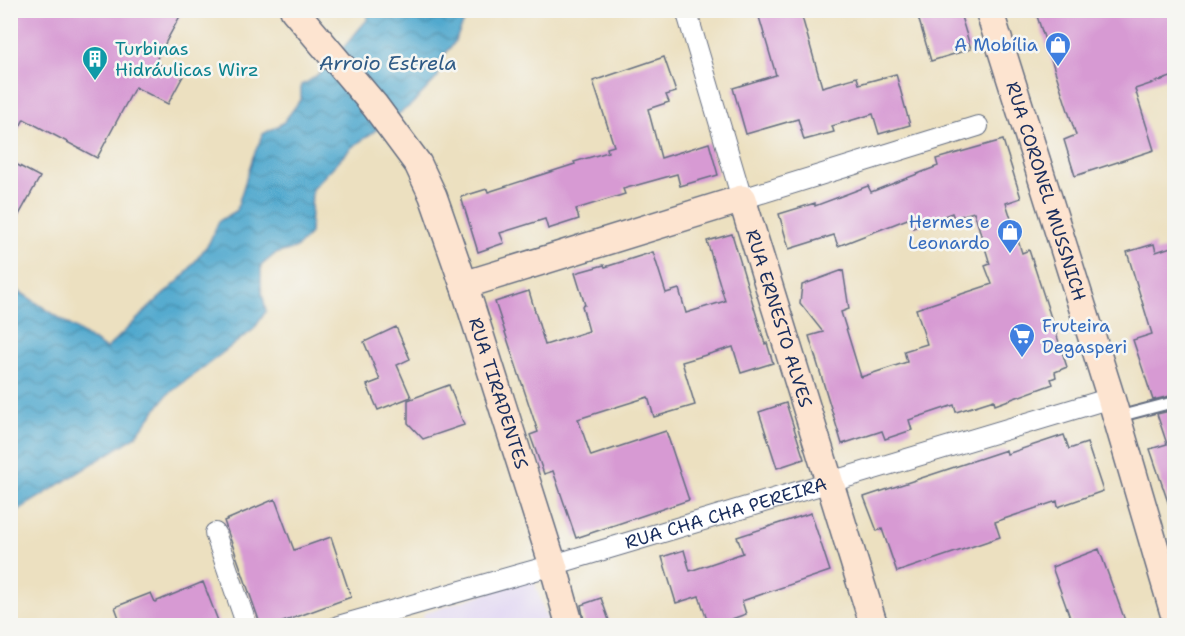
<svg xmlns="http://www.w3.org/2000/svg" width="1185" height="636" font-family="'Shantell Sans',sans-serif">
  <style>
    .built { fill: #e0d4f4 }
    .water { fill: url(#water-waves); stroke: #366c96; stroke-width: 1.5 }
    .building { fill: #d79ad3 }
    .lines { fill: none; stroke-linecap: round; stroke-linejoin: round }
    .lane-casing { stroke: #646d80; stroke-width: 14 }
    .street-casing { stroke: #646d80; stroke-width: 22 }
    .secondary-casing { stroke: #646d80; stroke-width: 30 }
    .lane { stroke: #fff; stroke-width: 10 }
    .street { stroke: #fff; stroke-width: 20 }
    .secondary { stroke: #fde4d0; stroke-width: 27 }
    .labels { text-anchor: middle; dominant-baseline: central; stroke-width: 5; stroke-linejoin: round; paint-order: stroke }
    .shop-label { font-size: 18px; fill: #366cbe; stroke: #f6f6f2; text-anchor: end }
    .culture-label { font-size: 18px; fill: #0d838f; stroke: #f6f6f2; text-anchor: start }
    .street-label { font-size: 18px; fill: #1b2f5e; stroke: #f6f6f2 }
    .water-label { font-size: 20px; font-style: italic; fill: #2e5a85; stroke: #f6f6f2 }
  </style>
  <defs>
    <pattern id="water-waves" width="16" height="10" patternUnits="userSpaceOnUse" patternTransform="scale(1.5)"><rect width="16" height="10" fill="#51a9ce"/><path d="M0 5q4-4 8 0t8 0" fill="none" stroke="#428aaa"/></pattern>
  </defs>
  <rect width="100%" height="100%" fill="#f6f6f2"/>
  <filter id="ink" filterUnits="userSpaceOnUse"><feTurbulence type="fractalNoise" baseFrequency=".0167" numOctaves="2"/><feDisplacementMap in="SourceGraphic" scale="12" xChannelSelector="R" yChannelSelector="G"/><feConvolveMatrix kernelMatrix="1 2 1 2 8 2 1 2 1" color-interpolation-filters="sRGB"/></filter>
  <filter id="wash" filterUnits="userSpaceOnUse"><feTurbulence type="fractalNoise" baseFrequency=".008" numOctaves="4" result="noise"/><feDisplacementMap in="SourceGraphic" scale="24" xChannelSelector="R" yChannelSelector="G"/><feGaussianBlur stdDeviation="1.35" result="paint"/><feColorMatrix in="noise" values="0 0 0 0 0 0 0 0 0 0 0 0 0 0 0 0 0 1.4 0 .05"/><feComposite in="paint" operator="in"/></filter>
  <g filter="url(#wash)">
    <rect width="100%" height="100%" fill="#ece0c0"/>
    <path class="built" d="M533,578l16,47h-122l-4,-11z"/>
    <path class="water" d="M368,11h101l-15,32 -13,16 -3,18 -27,28 -60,43 -39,41 -2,45 -14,14 -21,6 -14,12v21l5,24 -12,18 -87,66 -32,42 -124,78v-229l95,63 49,-47 29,-26 25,-33 10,-22 17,-10 17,-54 10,-23 20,-11 18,-24v-14c21,-7 50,-48 67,-66z"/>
    <g id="blocks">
      <path class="building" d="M10,10h159l11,6 -25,46 28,14 -15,28 -33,-17 -38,71 -73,-39 -14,26z
        M757,10h43l22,77 35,-10 2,7 37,-10 14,51 -31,9 -6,-20 -41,12 2,6 -30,8 -6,-21 -52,15 -13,-46 43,-13z
        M916,10h43l12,39 -40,12z
        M1035,10h139v66l-39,13 19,61 -79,26 -11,-36 12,-5z
        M664,57l12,35 -10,3 3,7 -21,7 13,49 48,-15 9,32 -38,11 -3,-12 -54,15 2,5 -49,15 3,10 -31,10 -3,-10 -45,14 4,10 -26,9 -17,-55 26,-8 1,3 87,-28 -1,-2 34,-10 -1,-4 7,-2 -21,-65z
        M1003,140l18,58 -15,5 16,50 7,-3 38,117 -12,5 1,5 -5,2 2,5 -58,21 -1,-5 -38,12 -2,-7 -45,15 3,10 -27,9 -3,-8 -40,13 -33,-108 14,-4 -23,-29 2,-18 41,-15 6,39 -8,3 20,65 46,-15 -3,-11 23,-7 -11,-35 76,-25 -7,-18 5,-2 -16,-52 -20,6 -2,-5 -39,15 -3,-10 -72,28 -4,-11 -45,14 -10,-35 36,-11v3l53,-20 3,6 67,-26 -2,-7z
        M10,161l30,16 -30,54z
        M732,234l33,110 2,-1 6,20 -32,10 -8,-26 -51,15 13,43 -41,12 -6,-20 -70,22 13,37 75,-25 23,69 -113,38 -23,-67 -9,3 -14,-39 8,-3 -43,-130 34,-11 16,54 44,-14 -7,-25 3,-1 -10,-32 29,-8 1,2 48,-15 13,41 13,-4 7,24 39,-12 -18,-60z
        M1154,244l2,8 18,-6v149l-21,5 -20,-60 19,-6 -25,-82z
        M396,327l14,32 -13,6 14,32 -33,13 -11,-25 13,-5 -16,-38z
        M449,385l15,40 -41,14 -15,-16v-23z
        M786,403l18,56 -27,9 -18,-56z
        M1174,410v100l-3,1 -21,-62 17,-5 -10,-30z
        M1064,435l5,14 18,-6 16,48 -45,16 -1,-6 -62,21 5,15 -103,35 -15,-43 -5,2 -13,-34 142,-47 1,4z
        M275,499l19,51 37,-13 20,60 -79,29h-11l-37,-105z
        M811,513l19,58 -88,30 4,13 -34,12h-3l-10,-30 -23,7 -14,-46 22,-7 6,21 53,-18 -6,-16z
        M1099,549l28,77h-54l-21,-59z
        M203,582l17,44h-98l-7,-19 36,-14 4,9z
        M601,598l10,28h-26l-4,-21z"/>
    </g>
  </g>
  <g filter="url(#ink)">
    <use href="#blocks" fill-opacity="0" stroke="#646d80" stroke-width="1.5"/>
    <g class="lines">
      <defs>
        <path id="lane" d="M1117,417l57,-15"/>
        <g id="street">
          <path d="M686,10l56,189 236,-73"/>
          <path d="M215,533l32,93"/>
          <path id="s1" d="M338,626l215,-61 558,-167"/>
        </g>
        <g id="secondary">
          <path id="s2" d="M294,10l81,96 43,58 15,32 31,89 89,280 17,61"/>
          <path id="s3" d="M989,10l122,388 63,215"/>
          <path id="s4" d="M464,285l278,-86 132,427"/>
        </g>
      </defs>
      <use href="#lane" class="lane-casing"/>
      <use href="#street" class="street-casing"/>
      <use href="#secondary" class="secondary-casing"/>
      <use href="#lane" class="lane"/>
      <use href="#street" class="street"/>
      <use href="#secondary" class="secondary"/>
    </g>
  </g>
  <defs>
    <symbol id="shop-pin" viewBox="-11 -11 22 30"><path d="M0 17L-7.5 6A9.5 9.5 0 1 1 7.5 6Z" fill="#3f7fe0" stroke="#f6f6f2"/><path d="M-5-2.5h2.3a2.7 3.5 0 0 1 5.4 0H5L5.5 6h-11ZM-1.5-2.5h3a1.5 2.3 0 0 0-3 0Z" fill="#fff"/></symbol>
    <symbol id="building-pin" viewBox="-11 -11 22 30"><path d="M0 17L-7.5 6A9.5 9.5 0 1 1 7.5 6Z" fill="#0f9aa8" stroke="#f6f6f2"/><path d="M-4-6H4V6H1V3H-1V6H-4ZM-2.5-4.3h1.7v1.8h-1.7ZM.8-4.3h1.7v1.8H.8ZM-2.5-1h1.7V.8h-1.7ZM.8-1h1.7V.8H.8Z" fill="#fff"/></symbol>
    <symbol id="supermarket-pin" viewBox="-11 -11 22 30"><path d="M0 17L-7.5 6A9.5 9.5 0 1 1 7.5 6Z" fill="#3f7fe0" stroke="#f6f6f2"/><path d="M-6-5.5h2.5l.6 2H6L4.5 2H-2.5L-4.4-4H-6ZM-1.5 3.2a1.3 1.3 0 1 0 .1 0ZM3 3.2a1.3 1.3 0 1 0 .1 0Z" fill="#fff"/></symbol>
  </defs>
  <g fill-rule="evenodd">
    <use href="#shop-pin" x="1043" y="30" width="30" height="40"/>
    <use href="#building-pin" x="80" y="44" width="30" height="40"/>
    <use href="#shop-pin" x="995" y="217" width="30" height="40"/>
    <use href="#supermarket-pin" x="1007" y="321" width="30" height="40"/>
  </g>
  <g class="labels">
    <g class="shop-label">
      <text x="1038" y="45">A Mobília</text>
      <text x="990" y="222">Hermes e<tspan x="990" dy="21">Leonardo</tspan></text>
      <text x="1042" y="326" text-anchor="start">Fruteira<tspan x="1042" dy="21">Degasperi</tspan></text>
    </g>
    <g class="culture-label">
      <text x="115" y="49">Turbinas<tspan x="115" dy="21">Hidráulicas Wirz</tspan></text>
    </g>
    <g class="street-label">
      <text stroke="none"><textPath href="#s3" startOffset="190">RUA CORONEL MUSSNICH</textPath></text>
      <text stroke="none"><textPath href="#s4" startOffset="416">RUA ERNESTO ALVES</textPath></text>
      <text stroke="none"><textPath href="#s2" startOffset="441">RUA TIRADENTES</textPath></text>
      <text stroke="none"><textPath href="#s1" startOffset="404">RUA CHA CHA PEREIRA</textPath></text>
    </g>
    <g class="water-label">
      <text x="388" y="63">Arroio Estrela</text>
    </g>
  </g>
  <rect width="1185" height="636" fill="none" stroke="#f6f6f2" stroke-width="36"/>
</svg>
